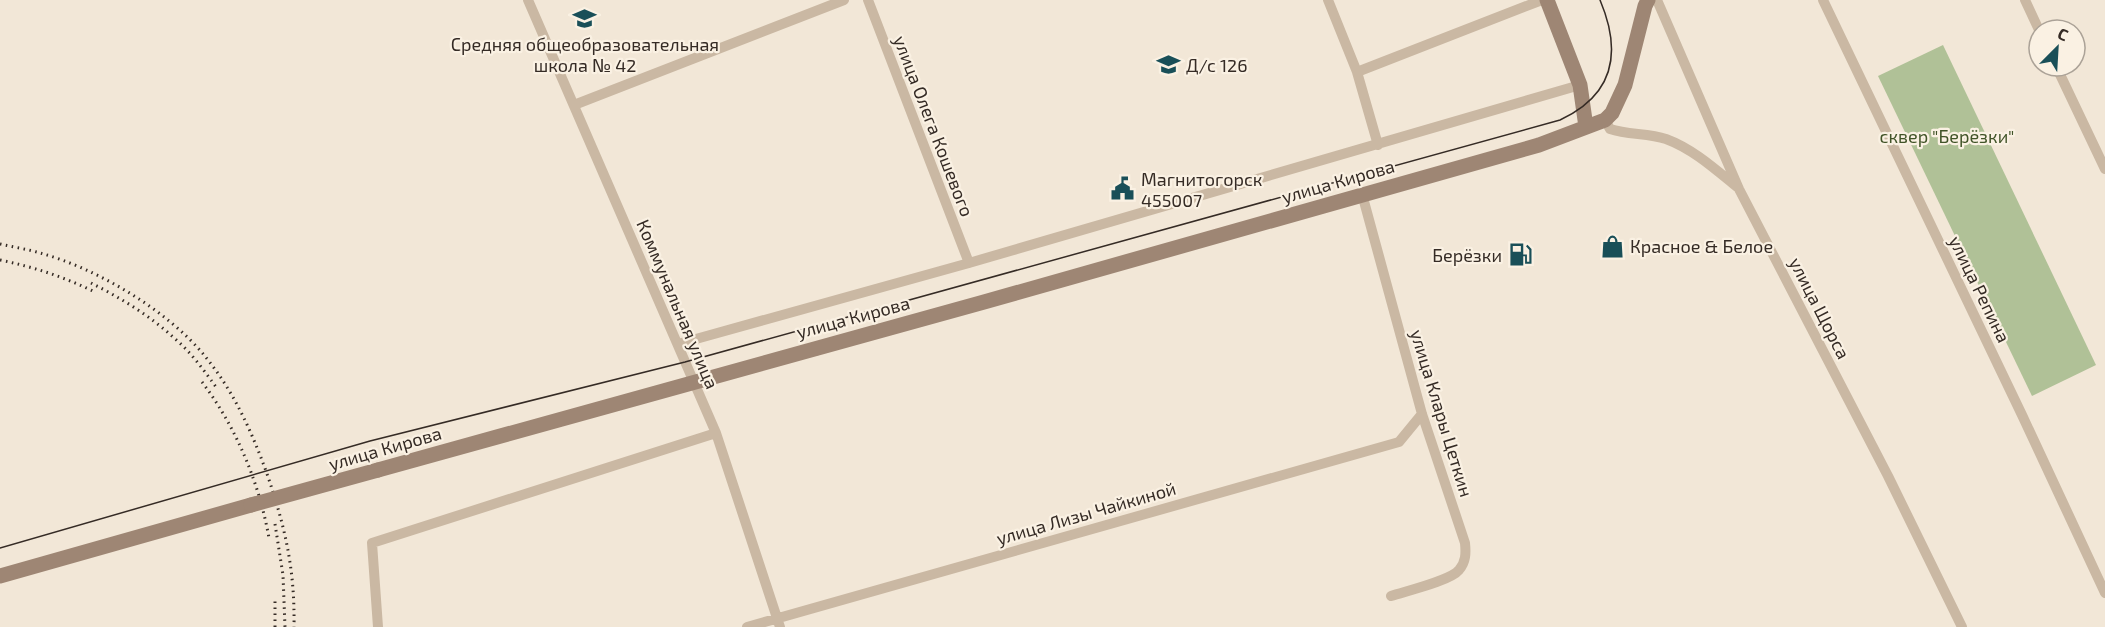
<svg xmlns="http://www.w3.org/2000/svg" width="2105" height="627" font-family="'Exo 2',sans-serif">
  <style>
    .green { fill: #b0c197 }
    .lines { fill: none; stroke-linecap: round; stroke-linejoin: round }
    .street { stroke: #cab8a3; stroke-width: 10 }
    .secondary { stroke: #9e8674; stroke-width: 15 }
    .tram { stroke: #352b25; stroke-width: 1.5 }
    .rail { stroke: #352b25; stroke-width: 3; stroke-dasharray: 1.5 4.5; stroke-linecap: butt }
    .secondary-bridge { stroke: #9e8674; stroke-width: 15 }
    .labels { text-anchor: middle; dominant-baseline: central; stroke-width: 4.5; stroke-linejoin: round; paint-order: stroke }
    .poi-label { font-size: 18px; fill: #352b25; stroke: #faf1e3; text-anchor: start }
    .street-label { font-size: 18px; fill: #352b25; stroke: #faf1e3 }
    .park-label { font-size: 18px; fill: #415428; stroke: #faf1e3 }
  </style>
  <rect width="100%" height="100%" fill="#f2e7d7"/>
  <path class="green" d="M1943,45l153,320 -64,31 -154,-320z"/>
  <g class="lines">
    <path class="street" d="M528,0l188,433 64,194
      M868,0l101,263
      M1328,0l29,72 21,73
      M1657,0l82,189 149,287 74,151
      M1823,0l199,415 83,178
      M2025,0l14,30
      M2056,66l49,103
      M1357,72l185,-72
      M574,105l270,-105
      M1605,120l5,9c18,6 38,4 56,10 27,10 49,30 71,48
      M1362,194l60,220 43,129c1,10 1,19 -6,27 -9,11 -53,21 -68,26
      M678,344l291,-81 611,-178
      M378,627l-6,-84 344,-110
      M747,627l652,-185 23,-28"/>
    <path class="secondary" d="M1547,0l33,85 6,42
      M378,470l606,-168 555,-157 66,-25 7,-7 13,-28 20,-79 3,-6
      M0,576l251,-71"/>
    <path class="tram" d="M0,548l370,-107 315,-79 875,-242c54,-25 62,-68 40,-120"/>
    <path class="rail" d="M0,244c13,3 27,5 40,9 56,15 127,57 164,102 29,35 47,75 62,116 19,55 29,98 28,156
      M0,260c34,7 64,17 95,32
      M91,283c28,14 58,32 82,54 17,14 30,32 43,50
      M202,382c34,45 57,100 67,156
      M275,524l8,51 2,52
      M275,627v-30"/>
    <path class="secondary-bridge" d="M251,505l127,-35"/>
  </g>
  <defs>
    <symbol id="school-bare" viewBox="-9 -9 18 18"><path d="M0-5L7-2L0 1L-7-2ZM-4 1L0 2.5L4 1V4Q0 6-4 4Z" fill="#194f58" stroke="#faf1e3" stroke-width="2.5" paint-order="stroke"/></symbol>
    <symbol id="civic-bare" viewBox="-9 -9 18 18"><path d="M-.6-6.5H3V-4.5H.6V-3L4-1V1h2V6H-6V1h2V-1L-.6-3ZM-1.2 2.5V6h2.4V2.5Z" fill="#194f58" stroke="#faf1e3" stroke-width="2.5" paint-order="stroke"/></symbol>
    <symbol id="shop-bare" viewBox="-9 -9 18 18"><path d="M-5-2.5h2.3a2.7 3.5 0 0 1 5.4 0H5L5.5 6h-11ZM-1.5-2.5h3a1.5 2.3 0 0 0-3 0Z" fill="#194f58" stroke="#faf1e3" stroke-width="2.5" paint-order="stroke"/></symbol>
    <symbol id="fuel-bare" viewBox="-9 -9 18 18"><path d="M-5.5-6h7V0h2V4h1.3V-2.5L3-4.5l.8-.8L6-3V5H2.5V1h-1V6h-7ZM-4.2-4.7v3.2H.2V-4.7Z" fill="#194f58" stroke="#faf1e3" stroke-width="2.5" paint-order="stroke"/></symbol>
  </defs>
  <g fill-rule="evenodd">
    <use href="#school-bare" x="568" y="2" width="33" height="33"/>
    <use href="#school-bare" x="1152" y="48" width="33" height="33"/>
    <use href="#civic-bare" x="1106" y="172" width="33" height="33"/>
    <use href="#shop-bare" x="1596" y="230" width="33" height="33"/>
    <use href="#fuel-bare" x="1504" y="238" width="33" height="33"/>
  </g>
  <g class="labels">
    <g class="poi-label">
      <text x="585" y="44" text-anchor="middle">Средняя общеобразовательная<tspan x="585" dy="21">школа № 42</tspan></text>
      <text x="1186" y="65">Д/с 126</text>
      <text x="1141" y="179">Магнитогорск<tspan x="1141" dy="21">455007</tspan></text>
      <text x="1630" y="246">Красное &amp; Белое</text>
      <text x="1502" y="255" text-anchor="end">Берёзки</text>
    </g>
    <g class="street-label">
      <text transform="translate(934 126) rotate(69)">улица Олега Кошевого</text>
      <text transform="translate(1338 181) rotate(-16)">улица Кирова</text>
      <text transform="translate(1980 289) rotate(64)">улица Репина</text>
      <text transform="translate(678 304) rotate(67)">Коммунальная улица</text>
      <text transform="translate(1820 308) rotate(63)">улица Щорса</text>
      <text transform="translate(853 317) rotate(-15)">улица Кирова</text>
      <text transform="translate(1442 413) rotate(73)">улица Клары Цеткин</text>
      <text transform="translate(385 448) rotate(-16)">улица Кирова</text>
      <text transform="translate(1086 513) rotate(-16)">улица Лизы Чайкиной</text>
    </g>
    <g class="park-label">
      <text x="1947" y="136">сквер "Берёзки"</text>
    </g>
  </g>
  <g transform="translate(2057 48) rotate(24)"><circle r="28" fill="#faf1e3" stroke="#aba297" stroke-width="1.5"/>
  <path d="M0-4.5L10 22L0 15L-10 22Z" fill="#194f58"/>
  <text y="-9" font-size="16" font-weight="bold" text-anchor="middle" fill="#352b25">С</text>
  </g>
</svg>
